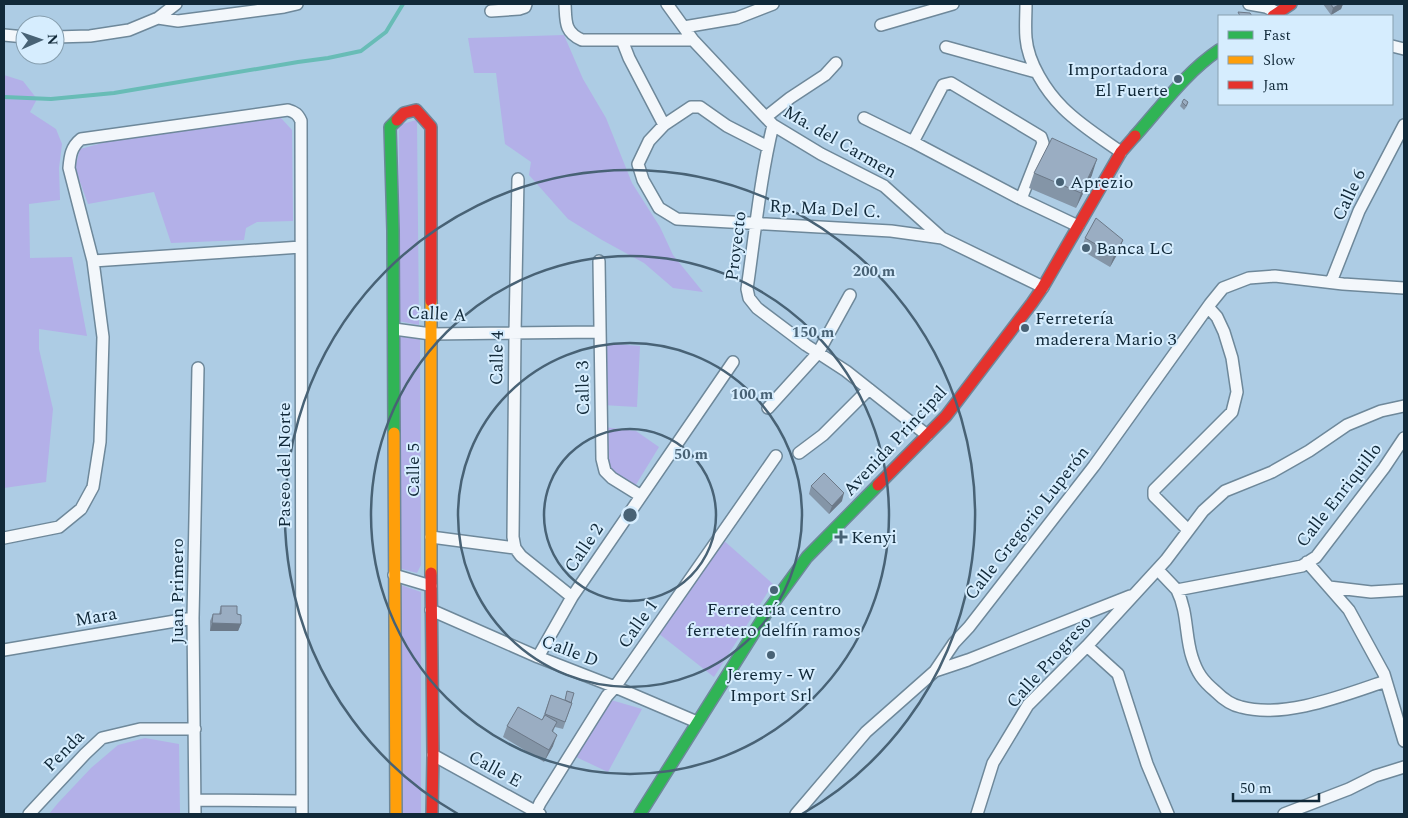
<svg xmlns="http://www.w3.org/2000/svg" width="1408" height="818" font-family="Spectral,serif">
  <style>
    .green { fill: #b3b0e8 }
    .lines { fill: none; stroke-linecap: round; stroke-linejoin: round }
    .stream { stroke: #68bcb6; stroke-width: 4 }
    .street-casing { stroke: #6e889a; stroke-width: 14 }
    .fast-casing { stroke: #6e889a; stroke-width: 14 }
    .slow-casing { stroke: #6e889a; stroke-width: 14 }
    .jam-casing { stroke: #6e889a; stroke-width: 14 }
    .street { stroke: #f3f7fb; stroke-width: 11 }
    .fast { stroke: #30b455; stroke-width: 11 }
    .slow { stroke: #ff9f0a; stroke-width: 11 }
    .jam { stroke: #e5322d; stroke-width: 11 }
    .wall { fill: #8495a7 }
    .shaded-wall { fill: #6c7988 }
    .building { fill: #9aadc2; stroke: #6c7988 }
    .ring { fill: none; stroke: #486275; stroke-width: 2.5 }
    .poi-dot { fill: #486275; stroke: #d6edfe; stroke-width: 2 }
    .labels { text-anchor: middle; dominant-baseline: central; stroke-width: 4; stroke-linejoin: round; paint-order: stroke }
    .poi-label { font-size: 18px; fill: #112939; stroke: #d6edfe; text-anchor: start }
    .street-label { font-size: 18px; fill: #112939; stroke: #d6edfe }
    .centre { fill: #486275; stroke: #d6edfe; stroke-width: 2.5 }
    .ring-label { font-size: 15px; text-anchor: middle; font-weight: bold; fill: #486275; stroke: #d6edfe; stroke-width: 4; stroke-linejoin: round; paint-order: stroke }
  </style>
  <rect width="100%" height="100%" fill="#adcce4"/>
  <path class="green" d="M564,35l19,44 23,39 26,65 28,44 13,28 30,37 -30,-4 -29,-25 -42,-23 -34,-21 -39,-44 2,-13 -26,-18 -9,-71h-22l-6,-35z
    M4,75l19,6 14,18 -7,13 26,17 6,15 -3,24 1,32 -31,4 1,54 42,-1 15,79 -48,-7v20l14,60 -7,73 -42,6z
    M281,118l11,12 1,91 -36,1 -11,6 -2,12 -73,3 -17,-51 -66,12 -13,-36 5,-19 60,-16z
    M423,118l-6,3 2,204 -21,-4 1,-196z
    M394,335l26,3 1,227 -4,8 -15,-4 -4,-5z
    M603,343l37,3 -3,61 -35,-2z
    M604,427l32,4 23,16 -25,41 -29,-18z
    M722,539l51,45 -59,93 -56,-44z
    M398,584l23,8v222h-23z
    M611,700l31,9 -34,63 -32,-15z
    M145,738l34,6 1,70h-131l9,-11 33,-35 27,-23z"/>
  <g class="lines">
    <path class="stream" d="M4,97l47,2 63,-6 184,-31 30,-4 33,-7 25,-19 17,-28"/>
    <defs>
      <path id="street" d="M565,4c1,17 -1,28 17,36h111
        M667,4l26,36 80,85 48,29 63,32 58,52
        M1026,4c0,11 -1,23 0,34 2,25 20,53 37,70 17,17 38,30 58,44
        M1249,4l17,3 12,6
        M491,11l28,-2 6,-2 1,-3
        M158,18l18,-14
        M881,25l72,-21
        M684,27l53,-9 36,-14
        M4,35l21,2
        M55,37l35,-1 39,-6 29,-12 20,3 106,-14 13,-3
        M622,40l7,18 35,67
        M1392,46l12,3
        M946,47l90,25
        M766,117l24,-19 35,-23 11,-12
        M864,118l49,24 108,57 57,27
        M773,125c-13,54 -18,109 -26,164l2,9 8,10 49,37 40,26 81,64
        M913,142l30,-57 8,-2 90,54 2,6 -22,56
        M768,147l-41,-21 -27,-19h-9l-27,18 -15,16 -11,23 5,16 16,28 18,11 214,12 51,7 101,49
        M518,179l-3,154 -2,204 2,11 6,8 51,41
        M93,261l208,-14
        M599,261l3,198 3,12 7,7 29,18
        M1331,282l28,-71 45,-86
        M394,329l37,5 169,-2
        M768,408l50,-55 32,-58
        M799,453l24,-18 46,-46
        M1188,530l-34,-34v-6l78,-78 5,-20 -5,-34 -8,-26 -7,-15 -9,-10
        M431,537l84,11
        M4,538l55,-11 22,-18 12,-22 7,-45 3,-105 -10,-76 -24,-93c1,-12 2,-21 12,-29l207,-29c7,2 10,4 13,11l1,693
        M1307,562l42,48 35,64 20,67
        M1158,570l19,20 125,-24 14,-9 68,-89 20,-30
        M394,575l37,11
        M1329,587l42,5 33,-2
        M1177,590c11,22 8,46 15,67 5,16 11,24 23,34 7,7 16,14 26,16 44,12 103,-12 145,-26
        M431,610l107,47 77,30 82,35
        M1087,646l31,28 29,90 21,50
        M4,650l189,-32
        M538,657l34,-60 161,-235
        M935,671l33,-11 162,-64
        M433,755l107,59
        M195,800l107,1
        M29,814l56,-60 17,-16 38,-9h55
        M195,814l-2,-196 5,-250
        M535,814l5,-11 67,-107 8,-9 161,-231
        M796,814l70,-82 69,-61 19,-28 15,-16 125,-161 116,-162 13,-16 26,-10 26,-2 68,8 61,4
        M977,814l16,-51 35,-58 59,-59 79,-86 37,-49 22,-20 47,-19 37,-21 38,-26 34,-14 23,-5
        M1284,814l65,-25 26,-13 29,-9"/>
      <path id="fast" d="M1135,136c26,-29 51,-64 84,-86
        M394,433l-1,-202 -3,-104 7,-7
        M640,814l127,-202 40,-55 71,-72"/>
      <path id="slow" d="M431,301v272
        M394,433l2,381"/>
      <path id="jam" d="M1273,16l18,-12
        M397,120l7,-7 12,-3 15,17v174
        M878,485l68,-69 86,-113 11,-16 78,-135 14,-16
        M431,573l2,182 -1,59"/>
    </defs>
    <use href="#street" class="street-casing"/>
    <use href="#fast" class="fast-casing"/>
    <use href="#slow" class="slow-casing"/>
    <use href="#jam" class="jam-casing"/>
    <use href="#street" class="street"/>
    <use href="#fast" class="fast"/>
    <use href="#slow" class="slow"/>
    <use href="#jam" class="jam"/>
  </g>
  <path class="wall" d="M1323,4h20l-2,5 -10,6z
    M1182,102h6l-1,4 -3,4 -4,-4z
    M1034,173l58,2 -16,33 -47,-20z
    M1085,238l38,2 -4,11 -9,16 -29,-17z
    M811,486l31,15 -13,13 -20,-20z
    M221,606l16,8 4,10 -3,7h-28v-10l3,-7h6z
    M567,691l5,12 -9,26 -8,-2 -2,5v14l-9,16 -41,-25 4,-11 35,-6 9,-25 14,5z"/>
  <path class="shaded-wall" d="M1340,4h3l-2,5 -10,6 2,-7z
    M1097,159l-5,16 -16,33 5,-15z
    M1123,240l-4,11 -9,16 4,-12z
    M844,493l-2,8 -13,13 3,-8z
    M212,623l29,1 -3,7h-28z
    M557,735l-4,11 -9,16 5,-12z"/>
  <path class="building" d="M1331,4h9l-7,4z
    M1238,12l12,1 2,3h-12z
    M1184,99l4,3 -2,4 -4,-4z
    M1052,138l45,21 -16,34 -47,-20z
    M1096,218l27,22 -9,15 -29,-17z
    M824,473l20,20 -12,13 -21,-20z
    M221,606h16v8l4,1v9l-29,-1 1,-9h8z
    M567,691l7,2 -3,10 -6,-3z
    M551,695l21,8 -7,19 -20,-8z
    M518,707l24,13 3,-5 12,7 -5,9 5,4 -8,15 -42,-24z"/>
  <g class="ring">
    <circle cx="630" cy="515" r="86"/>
    <circle cx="630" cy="515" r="172"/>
    <circle cx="630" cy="515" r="259"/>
    <path d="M458 814A345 345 0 1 1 802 814"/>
  </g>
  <g class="poi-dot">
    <circle cx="1178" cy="79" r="5"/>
    <circle cx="1060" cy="182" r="5"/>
    <circle cx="1086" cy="248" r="5"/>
    <circle cx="1025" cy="328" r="5"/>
    <path d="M838.5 529.5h5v5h5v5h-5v5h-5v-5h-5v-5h5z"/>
    <circle cx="774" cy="590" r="5"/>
    <circle cx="771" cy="655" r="5"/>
  </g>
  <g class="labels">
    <g class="poi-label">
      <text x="1168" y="69" text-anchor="end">Importadora<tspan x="1168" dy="21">El Fuerte</tspan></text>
      <text x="1070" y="182">Aprezio</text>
      <text x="1096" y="248">Banca LC</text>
      <text x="1035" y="318">Ferretería<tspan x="1035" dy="21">maderera Mario 3</tspan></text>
      <text x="851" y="537">Kenyi</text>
      <text x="774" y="609" text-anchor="middle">Ferretería centro<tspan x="774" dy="21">ferretero delfín ramos</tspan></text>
      <text x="771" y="674" text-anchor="middle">Jeremy - W<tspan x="771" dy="21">Import Srl</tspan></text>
    </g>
    <g class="street-label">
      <text transform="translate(840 142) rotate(30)">Ma. del Carmen</text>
      <text transform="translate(1349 195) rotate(-65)">Calle 6</text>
      <text transform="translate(825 209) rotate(3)">Rp. Ma Del C.</text>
      <text transform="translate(736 246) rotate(-83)">Proyecto</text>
      <text transform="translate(437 314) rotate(3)">Calle A</text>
      <text transform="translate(497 358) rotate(-89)">Calle 4</text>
      <text transform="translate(583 388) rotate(-91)">Calle 3</text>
      <text transform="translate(895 441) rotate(-47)">Avenida Principal</text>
      <text transform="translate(284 465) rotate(-90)">Paseo del Norte</text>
      <text transform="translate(413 470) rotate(-90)">Calle 5</text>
      <text transform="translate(1339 495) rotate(-52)">Calle Enriquillo</text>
      <text transform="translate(1027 523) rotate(-52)">Calle Gregorio Luperón</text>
      <text transform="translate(584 548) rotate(-56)">Calle 2</text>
      <text transform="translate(177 591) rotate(-90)">Juan Primero</text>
      <text transform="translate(96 617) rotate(-10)">Mara</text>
      <text transform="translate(638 624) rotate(-55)">Calle 1</text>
      <text transform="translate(570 651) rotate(21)">Calle D</text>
      <text transform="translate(1049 662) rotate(-48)">Calle Progreso</text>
      <text transform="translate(64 751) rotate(-46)">Penda</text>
      <text transform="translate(495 769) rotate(29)">Calle E</text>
    </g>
  </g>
  <circle cx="630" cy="515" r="8" class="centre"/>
  <g class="ring-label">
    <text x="874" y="276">200 m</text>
    <text x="813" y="337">150 m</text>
    <text x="752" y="399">100 m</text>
    <text x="691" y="459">50 m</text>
  </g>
  <rect width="1408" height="818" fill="none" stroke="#112939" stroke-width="10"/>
  <rect x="1218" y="15" width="175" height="90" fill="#d6edfe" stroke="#879faf"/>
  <rect x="1228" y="31" width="25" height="8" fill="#30b455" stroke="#879faf"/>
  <text x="1263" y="40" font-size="15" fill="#112939">Fast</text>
  <rect x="1228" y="56" width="25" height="8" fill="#ff9f0a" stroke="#879faf"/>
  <text x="1263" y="65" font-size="15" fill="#112939">Slow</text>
  <rect x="1228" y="81" width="25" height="8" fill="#e5322d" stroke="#879faf"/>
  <text x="1263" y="90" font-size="15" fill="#112939">Jam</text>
  <g transform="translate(40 40) rotate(88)"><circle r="24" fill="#d6edfe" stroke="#879faf"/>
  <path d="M0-4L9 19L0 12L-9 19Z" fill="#486275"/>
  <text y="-8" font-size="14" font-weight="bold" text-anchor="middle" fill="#112939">N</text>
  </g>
  <path d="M1233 793v8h86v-8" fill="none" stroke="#112939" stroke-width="2.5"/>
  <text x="1240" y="793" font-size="15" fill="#112939" stroke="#d6edfe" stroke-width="4" paint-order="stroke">50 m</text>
</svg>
